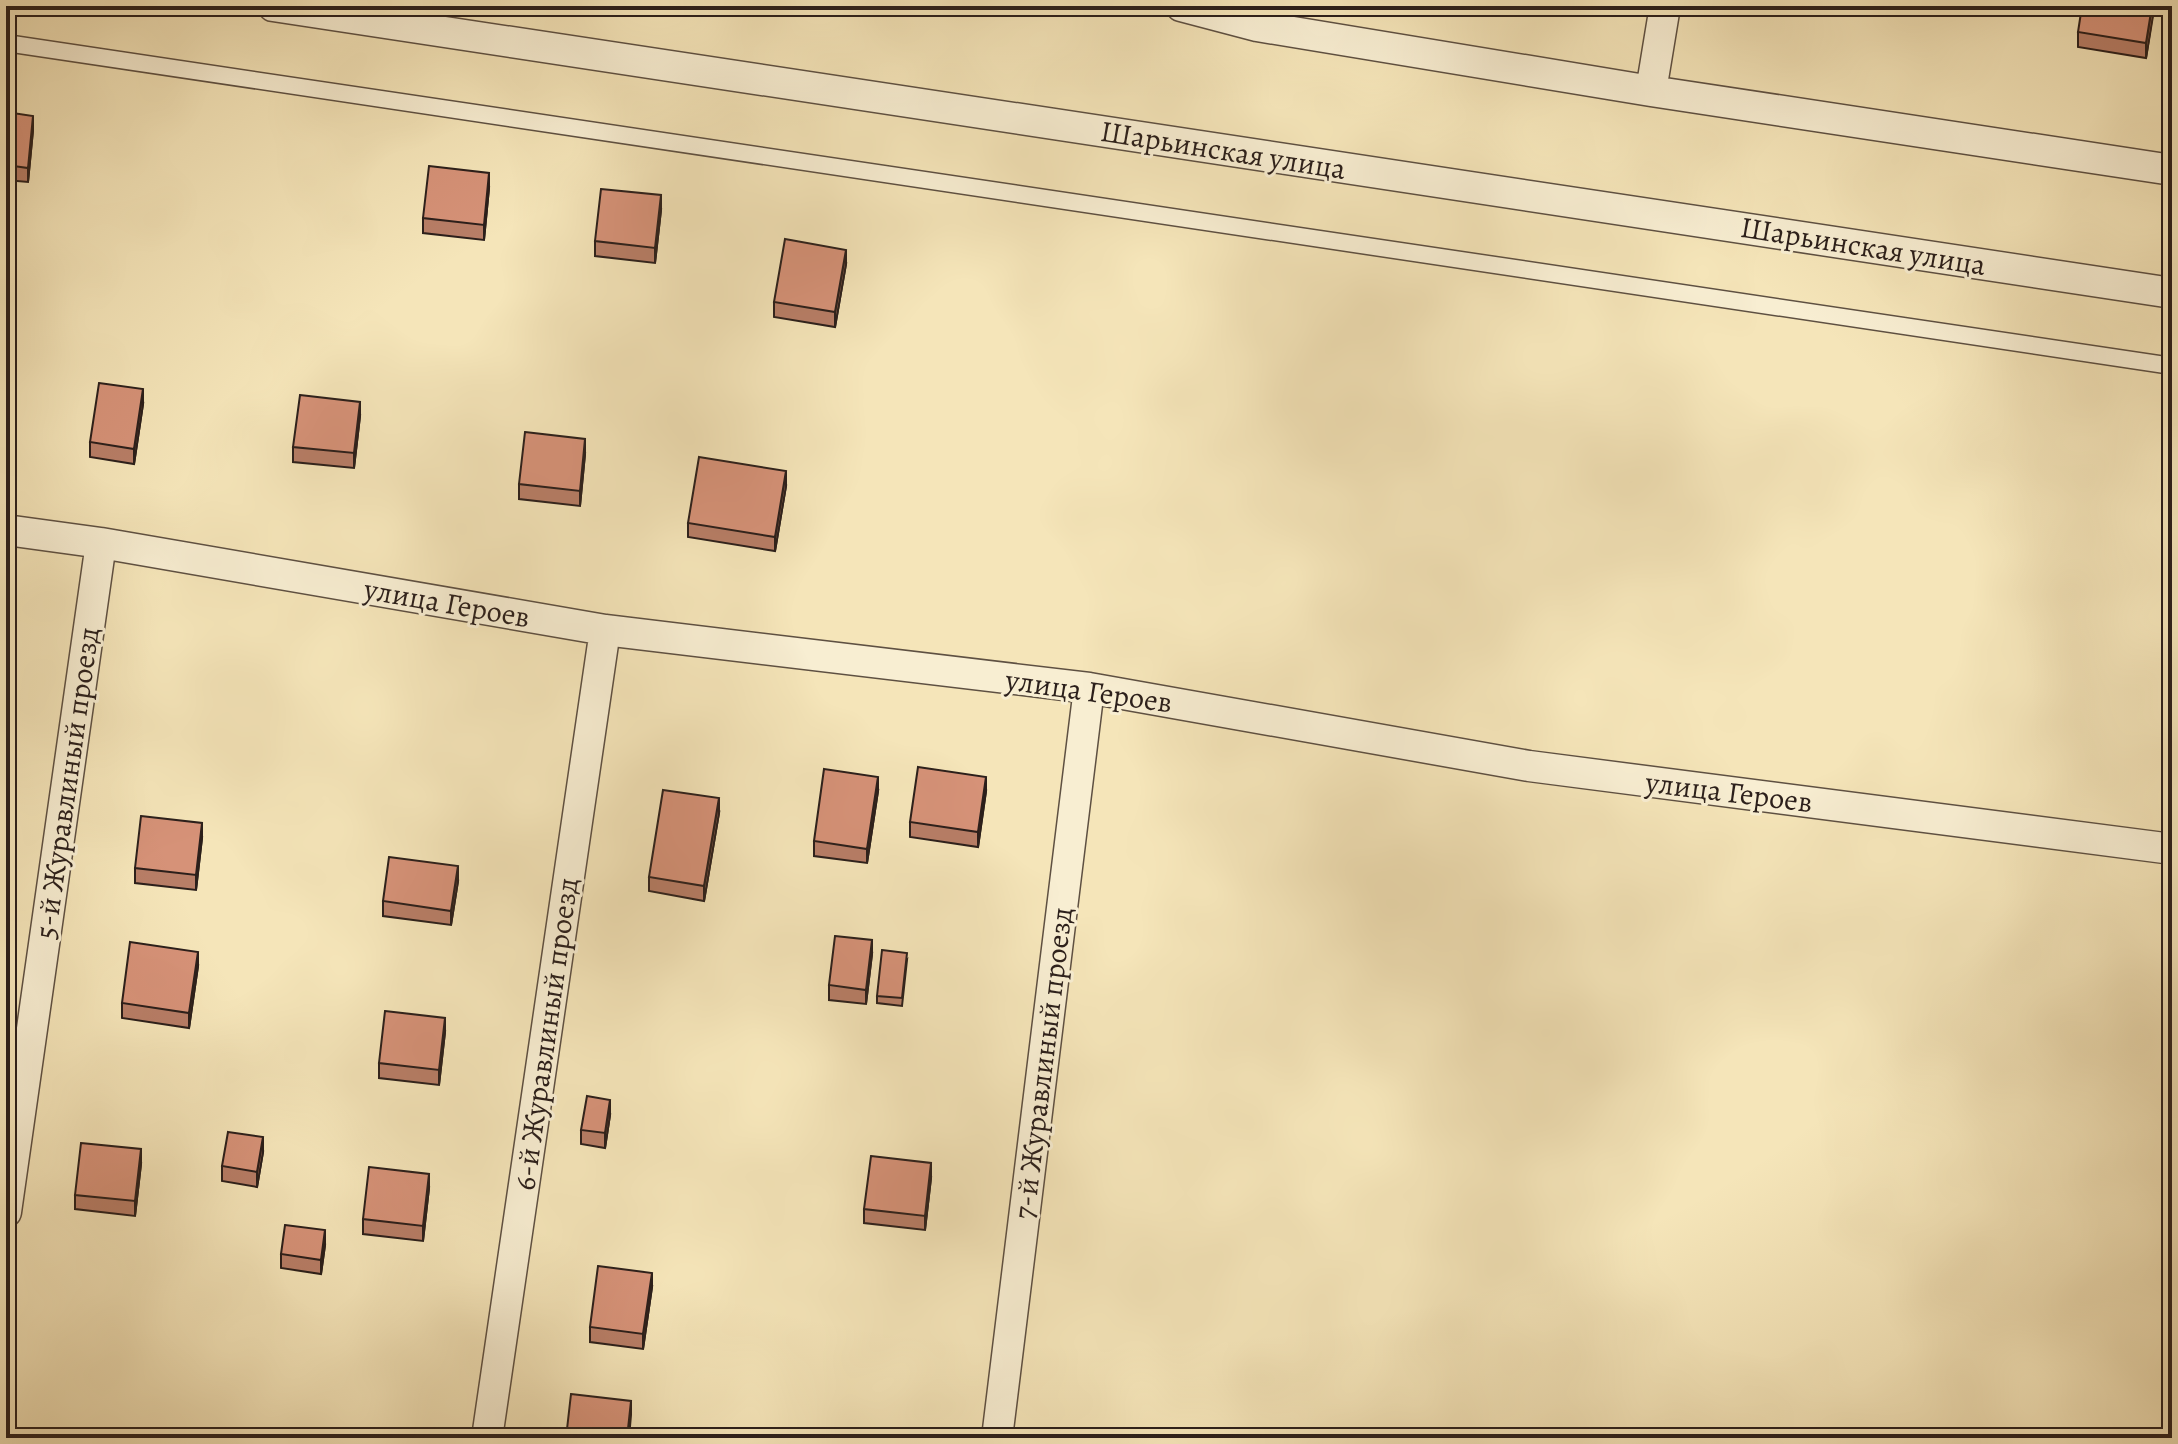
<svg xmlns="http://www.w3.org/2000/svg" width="2178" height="1444" font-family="Alegreya,serif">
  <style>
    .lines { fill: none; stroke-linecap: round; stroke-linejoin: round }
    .lane-casing { stroke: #5e5042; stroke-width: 19 }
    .street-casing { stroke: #5e5042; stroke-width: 33 }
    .lane { stroke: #f8eed2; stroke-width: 16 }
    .street { stroke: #f8eed2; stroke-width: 30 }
    .wall { fill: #b87e67; stroke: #2b1f1b; stroke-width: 2 }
    .shaded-wall { fill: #966654; stroke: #2b1f1b; stroke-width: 2 }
    .building { fill: #d69278; stroke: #2b1f1b; stroke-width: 2 }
    .labels { text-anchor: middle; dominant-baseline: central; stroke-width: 6; stroke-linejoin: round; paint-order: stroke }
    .street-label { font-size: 30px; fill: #2b1f1b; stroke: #f8eed2 }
  </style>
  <rect width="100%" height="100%" fill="#f5e5b9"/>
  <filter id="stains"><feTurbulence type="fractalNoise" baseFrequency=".0025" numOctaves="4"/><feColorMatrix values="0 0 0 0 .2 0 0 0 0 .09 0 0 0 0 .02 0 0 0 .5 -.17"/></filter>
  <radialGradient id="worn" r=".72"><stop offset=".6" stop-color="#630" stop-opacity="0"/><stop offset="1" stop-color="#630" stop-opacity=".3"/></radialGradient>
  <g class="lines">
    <defs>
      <path id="lane" d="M6,43l2166,323"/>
      <path id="street" d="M273,6l1899,287
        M1181,6l76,20 394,65 521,79
        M1651,91l14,-85
        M6,530l95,13 504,87 484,58 440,78 643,83
        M6,1212l95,-669
        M487,1438l118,-808
        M997,1438l92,-750"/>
    </defs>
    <use href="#lane" class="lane-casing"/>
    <use href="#street" class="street-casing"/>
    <use href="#lane" class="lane"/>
    <use href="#street" class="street"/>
  </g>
  <path class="wall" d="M2154,6l-8,52 -68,-11v-15z
    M6,112l27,18 -5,52 -22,-2z
    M489,188l-5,52 -61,-7v-15z
    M661,210l-6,53 -60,-7v-15z
    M846,264l-11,63 -61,-10v-15z
    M143,404l-9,60 -44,-7v-15z
    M360,416l-6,52 -61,-6v-15z
    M585,454l-5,52 -61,-7v-15z
    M786,486l-11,65 -87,-14v-14z
    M878,791l-11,72 -53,-7v-15z
    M986,791l-8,56 -68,-10v-15z
    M719,813l-15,88 -55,-10v-14z
    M202,838l-6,52 -61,-7v-15z
    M458,881l-7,44 -68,-9v-15z
    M872,954l-6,50 -37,-4v-15z
    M907,960l-5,46 -25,-3v-7z
    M198,966l-9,62 -67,-10v-15z
    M445,1032l-6,53 -60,-7v-15z
    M610,1115l-5,33 -24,-4v-14z
    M263,1152l-6,35 -35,-6v-15z
    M141,1164l-6,52 -60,-7v-14z
    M931,1178l-6,52 -61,-7v-14z
    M429,1188l-6,53 -60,-7v-15z
    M325,1245l-4,29 -40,-6v-14z
    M652,1287l-9,62 -53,-7v-15z"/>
  <path class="shaded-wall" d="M2152,6h2v4l-8,48v-15z
    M33,116v14l-5,52v-14z
    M489,173v15l-5,52v-15z
    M661,195v15l-6,53v-15z
    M846,250v14l-11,63v-15z
    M143,389v15l-9,60v-15z
    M360,402v14l-6,52v-15z
    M585,439v15l-5,52v-15z
    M786,471v15l-11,65v-14z
    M878,777v14l-11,72v-14z
    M986,777v14l-8,56v-15z
    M719,798v15l-15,88v-15z
    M202,823v15l-6,52v-15z
    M458,866v15l-7,44v-14z
    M872,940v14l-6,50v-14z
    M198,952v14l-9,62v-15z
    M445,1018v14l-6,53v-15z
    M610,1100v15l-5,33v-15z
    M263,1137v15l-6,35v-15z
    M141,1149v15l-6,52v-15z
    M931,1163v15l-6,52v-14z
    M429,1174v14l-6,53v-15z
    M325,1230v15l-4,29v-14z
    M652,1273v14l-9,62v-15z
    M631,1401v14l-2,23h-2z"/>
  <path class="building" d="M2082,6h70l-6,37 -68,-11z
    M6,112l27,4 -5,52 -22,-3z
    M429,166l60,7 -5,52 -61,-7z
    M601,189l60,6 -6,53 -60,-7z
    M785,239l61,11 -11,62 -61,-10z
    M99,383l44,6 -9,60 -44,-7z
    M300,395l60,7 -6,51 -61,-6z
    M525,432l60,7 -5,52 -61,-7z
    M699,457l87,14 -11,66 -87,-14z
    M918,767l68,10 -8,55 -68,-10z
    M824,769l54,8 -11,72 -53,-8z
    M663,790l56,8 -15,88 -55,-9z
    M141,816l61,7 -6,52 -61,-7z
    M389,857l69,9 -7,45 -68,-10z
    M835,936l37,4 -6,50 -37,-5z
    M130,942l68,10 -9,61 -67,-10z
    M882,950l25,3 -5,45 -25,-2z
    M385,1011l60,7 -6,52 -60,-7z
    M587,1096l23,4 -5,33 -24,-3z
    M228,1132l35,5 -6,35 -35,-6z
    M81,1143l60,6 -6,52 -60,-6z
    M871,1156l60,7 -6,53 -61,-7z
    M369,1167l60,7 -6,52 -60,-7z
    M285,1225l40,5 -4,30 -40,-6z
    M598,1266l54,7 -9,61 -53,-7z
    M571,1394l60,7 -4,37h-61z"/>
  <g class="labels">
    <g class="street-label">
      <text transform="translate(1223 150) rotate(9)">Шарьинская улица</text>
      <text transform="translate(1863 246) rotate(9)">Шарьинская улица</text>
      <text transform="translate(447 603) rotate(10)">улица Героев</text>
      <text transform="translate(1089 691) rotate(8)">улица Героев</text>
      <text transform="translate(67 783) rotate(-82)">5-й Журавлиный проезд</text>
      <text transform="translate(1729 792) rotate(7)">улица Героев</text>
      <text transform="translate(546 1034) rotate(-82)">6-й Журавлиный проезд</text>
      <text transform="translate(1043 1063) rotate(-83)">7-й Журавлиный проезд</text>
    </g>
  </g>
  <rect width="2178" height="1444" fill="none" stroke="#f5e5b9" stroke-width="32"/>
  <rect x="8" y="8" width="2162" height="1428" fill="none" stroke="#2b1f1b" stroke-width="4"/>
  <rect x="16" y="16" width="2146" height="1412" fill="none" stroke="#2b1f1b" stroke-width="2"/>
  <rect width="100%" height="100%" filter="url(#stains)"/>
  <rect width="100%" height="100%" fill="url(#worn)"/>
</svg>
